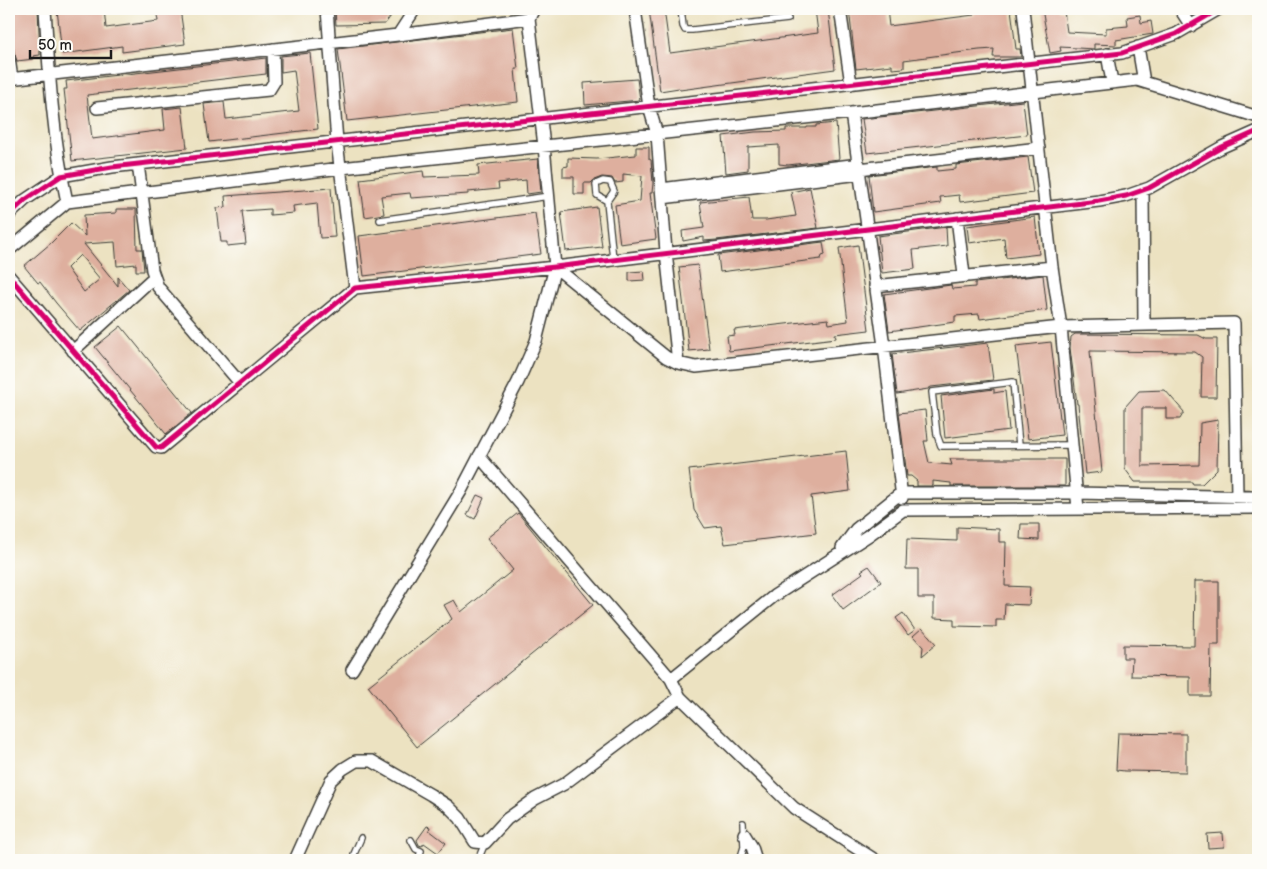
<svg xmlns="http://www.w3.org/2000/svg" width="1267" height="869" font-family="'Balsamiq Sans',sans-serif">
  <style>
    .building { fill: #deaf9e; fill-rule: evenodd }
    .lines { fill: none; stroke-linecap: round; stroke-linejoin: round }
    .lane-casing { stroke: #3b3a35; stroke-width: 8 }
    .street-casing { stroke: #3b3a35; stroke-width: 14 }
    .lane { stroke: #fff; stroke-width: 5.5 }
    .street { stroke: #fff; stroke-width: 11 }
    .cycleway-casing { stroke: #fdfcf7; stroke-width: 8 }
    .cycleway { stroke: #d6006c; stroke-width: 5 }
  </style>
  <rect width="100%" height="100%" fill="#fdfcf7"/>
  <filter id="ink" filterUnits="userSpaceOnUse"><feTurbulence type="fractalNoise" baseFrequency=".02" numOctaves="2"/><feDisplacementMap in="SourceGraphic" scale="10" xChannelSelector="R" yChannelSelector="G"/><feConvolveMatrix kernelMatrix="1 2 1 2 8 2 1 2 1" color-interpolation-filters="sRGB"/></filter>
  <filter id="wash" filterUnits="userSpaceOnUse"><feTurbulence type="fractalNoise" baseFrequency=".0096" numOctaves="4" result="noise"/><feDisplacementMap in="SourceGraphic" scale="20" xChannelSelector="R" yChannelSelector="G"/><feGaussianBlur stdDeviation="1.12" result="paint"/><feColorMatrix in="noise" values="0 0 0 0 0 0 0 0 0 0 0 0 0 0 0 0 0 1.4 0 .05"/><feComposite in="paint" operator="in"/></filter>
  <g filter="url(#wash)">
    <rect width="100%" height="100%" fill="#ece2c1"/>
    <g id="blocks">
      <path class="building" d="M9,9h29l2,46 -7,1 1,3 -17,2 -3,-9z
        M57,9h47l2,19 52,-7 -2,-12h24l5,35 -63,8v-6l-60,8z
        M335,9h61l-11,15 -49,1z
        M649,9h15l6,44 148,-20 -3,-24h13l7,60 -155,21 -1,-2 -19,3z
        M849,9h38l2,17 85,-11 -1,-6h38l5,40h4l1,8h-28l1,-8 -15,1 -75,10v8l-12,1v-4l-36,4z
        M1042,9h14l8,2 3,21 39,2v-6l22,-2 -1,-9 13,-2 1,8 10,-2 2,13 -37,6v5l-22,-1v5l-34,-2 1,4 -11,2z
        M513,28l5,41h-3l3,33 -171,19 -9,-72z
        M310,53l8,76 -109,13 -5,-38 20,-2 2,17 73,-8 -5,-41 -13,2v-16z
        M266,58v16l-179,21 5,44 73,-9 -2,-21 19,-2 5,41 -115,13 -8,-72h3l-1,-8z
        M637,79l3,21 -55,5 -1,-22z
        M1023,101l4,34 -160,18 -5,-34z
        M836,123l3,36 -51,6 -9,-1v-19l-31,2v23l-22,3 -3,-37 32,-4 31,-1v-3h21v-1h9v-2z
        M636,147h13v12l2,1 2,23 -1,10h-2l6,46 -36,5 -5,-39 25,-4 2,-25 -19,-2v8l-8,1 -3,-5 -10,-1 -8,3 -3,3h-7v11h-10v-17h-11v-10l5,-1v-8l29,1 39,-4z
        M1028,157l5,36 -73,9 -1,-7 -19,2 1,6 -68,9 -4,-37 68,-8v4l19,-2v-4z
        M538,159l3,33 -14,2 -1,-14 -28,3 1,6 -31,3v2l-57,4 -1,-5 -29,3 3,18 -19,3 -5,-38 63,-8 1,6 55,-2 -1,-10z
        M331,188l4,49 -15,1 -3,-35 -24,3 1,7 -24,2v-6l-28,2 4,33 -19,2v-4h-6l-4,-34 9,-1 -1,-11z
        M810,188l8,40 -102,12 -12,1v-4l-21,4 -1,-10 22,-3 -4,-26 49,-5 3,23h14l30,-4 -5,-24z
        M597,207l5,40 -36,4 -5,-39z
        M116,209h20l1,40h5l2,22h-8v-7l-19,2 -2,-24 -31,2 34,42v-9l11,13 -49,41 -24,-28 -16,-21 -2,1 -14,-17 27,-23 20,-20 14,13 -1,-21 32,-2zM80,255l20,24 -16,13 -17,-24z
        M535,213l6,41 -177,22 -5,-40z
        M1035,217l4,37 -33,4 -2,-20 -35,5 -2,-17z
        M946,227l1,19 -34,4 2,19 -33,4 -4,-37z
        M823,242l2,13 -3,1 -1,3 -101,13 -2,-17z
        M858,245l11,85 -34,4 1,4 -107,13 -2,-15 8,-1 -1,-5 94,-11 1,5 19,-3 -9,-73z
        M698,265l11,84 -20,2 -10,-84z
        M644,271l1,9 -16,1v-9z
        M1043,275l4,35 -67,9 -1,-5 -24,2v6l-66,9 -5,-37 67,-9 1,4 23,-2v-4z
        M121,326l71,87 -26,21 -71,-87z
        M1075,334l123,1 8,4h11l-1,58h-15l1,-40 -7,-5 -105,-1 12,121 -17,2 -7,-70h-1l-7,-56 1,-11z
        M1051,342l11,93 -34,4 -12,-93z
        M988,343l5,37 -62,7 -3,2 -31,5 -5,-40z
        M994,389v4l11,-2 4,39 -64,8 -4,-42z
        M1165,390l19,22 -4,7h-14v-11h-24v58l57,-1 1,-42 18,-3 -1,49 -15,15h-9l-1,-2h-57l-10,-13v-62l14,-16z
        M925,410l3,31h-4l5,22 23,2 -2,-6h115v27h-114v-3l-18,-2v5h-16v-5l-6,-5h-4l-8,-63z
        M846,451l4,40 -39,5 5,37 -91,11 -4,-18 -16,2 -11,-18 -5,-40z
        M477,495l7,3 -9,21 -8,-4z
        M518,513l75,92 -176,142 -49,-61 84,-67 -8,-14 10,-5 7,12 52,-42 -26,-32z
        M1021,524h18v16l-19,-1z
        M957,527l42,2v13h7l-1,44 25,1 -1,18 -24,-1 -1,16h-8v7l-42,-1v-7l-20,-1v-20h-16v-29h-12l1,-30 50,2z
        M869,566l12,16 -38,28 -11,-15 31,-22 -2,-2z
        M1195,581h24v64h-8l-1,51h-20v-19l-59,-1 1,-18h-9v-13l71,1z
        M903,613l12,17 -7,5 -12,-17z
        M922,628l14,16 -14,12 1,-9 -10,-11z
        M1118,733l68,1v38l-61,-1 -9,-1z
        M427,826l3,1 -1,3 17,13 -8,10 -14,-10 -2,3 -3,-1 -2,-5z
        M1223,833l1,14 -16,1 -1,-14z"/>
    </g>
  </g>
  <g filter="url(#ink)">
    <use href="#blocks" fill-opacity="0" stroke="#3b3a35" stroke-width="1"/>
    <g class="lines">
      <defs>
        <path id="lane" d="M681,9l2,17 2,4h7l96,-11
          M607,201l-10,-6 -1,-11 7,-3 7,1 4,9 -7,10 6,58
          M380,220l169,-24
          M1019,445l-6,-63 -81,10 5,43 4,11 131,-1
          M411,840l5,9 5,2 -3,9
          M360,860l-4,-1 -2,-5 7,-16
          M478,860l7,-17
          M740,860l4,-13 -1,-24"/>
        <path id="street" d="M45,9c4,64 8,130 22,193
          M327,9l10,133 18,146
          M635,9l14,98 8,27 9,118 12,111
          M840,9l11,75
          M1023,9l29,258 9,60 17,182
          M1180,9l11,17
          M398,35l17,-26
          M1138,47l6,35
          M1107,54l5,28
          M9,58l3,21
          M9,79l389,-44 131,-17
          M97,108l172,-18 5,-8 -1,-33
          M851,113l33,233 18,152
          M138,164l14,106 6,17 82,96
          M859,169l180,-21
          M661,189l198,-25
          M1143,190l1,134
          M662,198l198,-24
          M9,215l16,-15 36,-24 51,-9 1010,-114 54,-19 43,-25
          M957,218l7,57
          M9,250l58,-48 274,-34 510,-55 286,-33 121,37
          M555,267l111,90 12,6 18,4 365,-40 173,-4 3,173
          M9,276l147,171 5,1 194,-160 200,-21 544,-66 27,-5 23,-8 73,-41 36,-16
          M875,286l177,-19
          M73,351l81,-74
          M479,456l192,223 103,-83 95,-61 34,-25 355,-2
          M842,548l14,-19 45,-36h176l181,4
          M352,670l109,-179 57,-109 18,-41 19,-74 -11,-121 -15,-128 5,-9
          M671,679l9,18 114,111 81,52
          M744,834l8,13 4,13
          M295,860l36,-80 12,-11 13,-8h16l59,34 17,11 12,12 15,24 10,1 22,-24 28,-20 29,-15 116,-87"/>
      </defs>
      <use href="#lane" class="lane-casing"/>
      <use href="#street" class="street-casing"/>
      <use href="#lane" class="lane"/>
      <use href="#street" class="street"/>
      <defs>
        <path id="cycleway" d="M9,215l16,-15 36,-24 51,-9 1010,-114 54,-19 43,-25
          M9,276l147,171 5,1 194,-160 200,-21 544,-66 27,-5 23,-8 73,-41 36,-16"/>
      </defs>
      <use href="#cycleway" class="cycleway-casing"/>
      <use href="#cycleway" class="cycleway"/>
    </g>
  </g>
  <rect width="1267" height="869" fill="none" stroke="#fdfcf7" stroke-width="30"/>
  <path d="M30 50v8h81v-8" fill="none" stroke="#1c1c1c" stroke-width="2.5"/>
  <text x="38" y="50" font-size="15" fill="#1c1c1c" stroke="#fdfcf7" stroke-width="4" paint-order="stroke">50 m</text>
</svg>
